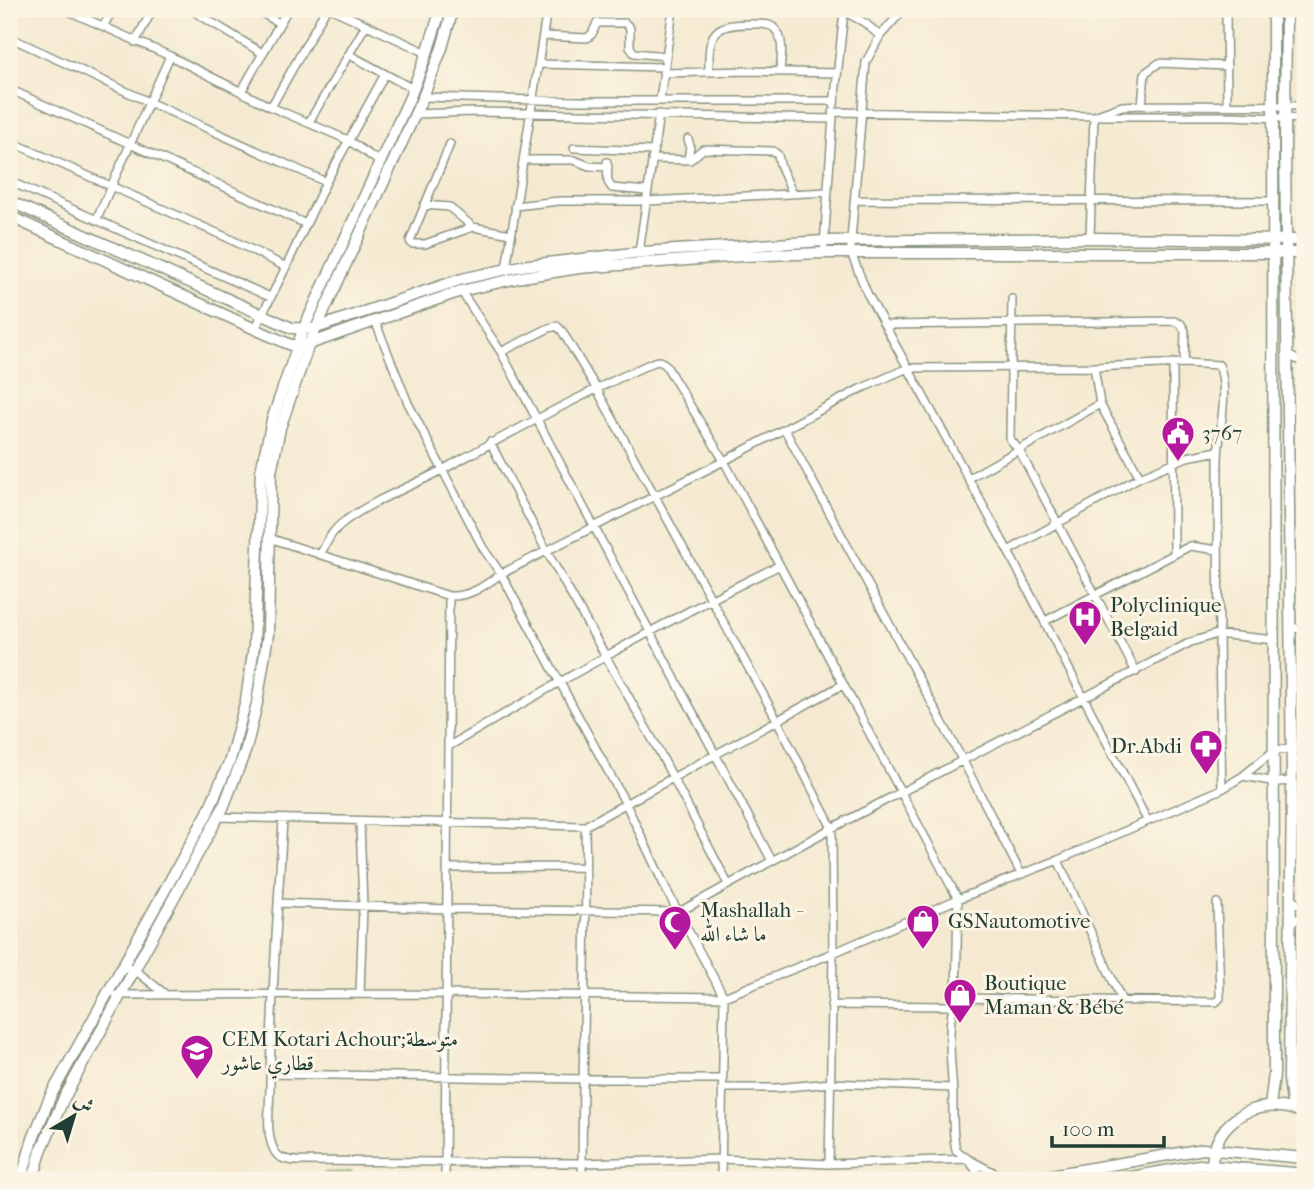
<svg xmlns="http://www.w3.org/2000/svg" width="1314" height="1189" font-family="'IM FELL French Canon',Amiri,serif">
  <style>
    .green { fill: #a2cc78; stroke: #608456; stroke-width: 2 }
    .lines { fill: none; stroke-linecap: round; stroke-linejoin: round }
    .minor-casing { stroke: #8a9482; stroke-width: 10 }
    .secondary-casing { stroke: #8a9482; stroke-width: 13 }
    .minor { stroke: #fff; stroke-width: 7 }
    .secondary { stroke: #fff; stroke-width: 10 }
    .labels { text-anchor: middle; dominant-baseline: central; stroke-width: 6; stroke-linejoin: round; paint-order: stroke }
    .poi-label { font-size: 21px; fill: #1f3d34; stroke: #fcf5e5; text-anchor: start }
  </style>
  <rect width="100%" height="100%" fill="#fcf5e5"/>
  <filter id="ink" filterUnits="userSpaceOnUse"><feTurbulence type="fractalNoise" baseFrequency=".0143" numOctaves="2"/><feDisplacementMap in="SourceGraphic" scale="14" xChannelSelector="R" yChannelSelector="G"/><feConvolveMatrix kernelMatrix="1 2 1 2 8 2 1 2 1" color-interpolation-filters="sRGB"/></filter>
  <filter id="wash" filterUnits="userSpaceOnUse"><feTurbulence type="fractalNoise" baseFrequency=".00686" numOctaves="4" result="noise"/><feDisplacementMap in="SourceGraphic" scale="28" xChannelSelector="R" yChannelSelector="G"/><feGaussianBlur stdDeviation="1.57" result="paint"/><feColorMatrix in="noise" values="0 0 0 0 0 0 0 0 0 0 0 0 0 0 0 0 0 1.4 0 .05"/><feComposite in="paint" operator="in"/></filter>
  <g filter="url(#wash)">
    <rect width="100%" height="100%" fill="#f5ead1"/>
    <path class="green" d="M351,1172v8h-26v-7z"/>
  </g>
  <g filter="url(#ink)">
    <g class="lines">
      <defs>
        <path id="minor" d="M64,9l106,47 101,51 77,33 33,23
          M190,9l72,44
          M255,9l24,14
          M332,9l95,44
          M840,9l25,14 15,13
          M904,9l-24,27 -14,26 -15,178v13l16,40 141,258 139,269
          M1226,9l1,95
          M104,25l9,-16
          M544,36l43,2 5,-4 5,-11h28l5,5v19l4,6 32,3
          M9,37l142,66 175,79
          M135,42l18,-33
          M350,55l63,34
          M539,64l125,3
          M709,72c-1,-40 4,-49 45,-48 7,0 16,-1 21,5 10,10 6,30 5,43
          M663,73l85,-2 89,2
          M9,89l297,135
          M241,92l47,-83
          M423,97l153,4h258
          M660,99l13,-90
          M834,105l10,-93
          M1142,105l3,-32 14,-10 68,3
          M271,107l55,-98
          M833,112l261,4 -4,122
          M415,114l59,-2 359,7
          M1094,116l28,-10 20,-1 163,1
          M1100,116h131l74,3
          M309,122l57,-97
          M688,139l2,7 -2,14
          M9,141l217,96 60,30 40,-85 59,-108
          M450,144l-40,97 2,3h13l48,-17
          M574,148l79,3
          M652,159l38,1 13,-11 70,2 5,4c2,17 10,23 14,39
          M523,160h51l15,6 19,1
          M607,162l1,20 4,6 36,3
          M9,181l261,116
          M856,200l418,1
          M424,205l25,2 24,20 38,7
          M515,206l44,-5h88l181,-9
          M96,220l74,-164
          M824,245l9,-128
          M639,252l20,-138
          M506,269l41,-260
          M461,291l40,61 271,509
          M1012,299l-2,140 9,11 117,222
          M375,321l33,82 75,145 18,26 125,230 42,89 56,104 -3,183
          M886,325l288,-4 7,3 4,7 -1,32
          M255,329l31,-62
          M501,352l48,-24 8,-2 5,5 34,57 181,332 55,108 1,125 -4,211
          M1287,355l18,8
          M1173,363l1,189
          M1094,367l6,37 40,73
          M785,430l178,331 58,113
          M490,442l57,110 112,199 69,133
          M969,478l131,-74
          M269,538l180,58c21,1 35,-10 52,-22l223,-113 136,-72 48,-21 186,-1 90,-4 35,2c11,29 -1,65 -1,96 0,109 1,218 4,328
          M1008,551l132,-74 47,-20 31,-6
          M320,555c7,-13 12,-25 25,-34 30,-22 66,-34 99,-52 69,-38 138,-75 210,-107l5,-1 6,3 59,97 234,438 -2,99c-11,28 -4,69 -3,98 0,19 -1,36 3,54l12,9
          M1045,621l145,-75 28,4
          M1291,626l14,6
          M449,746c108,-63 216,-125 329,-180
          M1292,761l13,-1
          M1243,776l33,6 16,-1
          M218,817l367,9 257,-141
          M283,820c-5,89 -12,177 -13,266 0,19 -5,47 4,64 4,9 13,10 22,11l286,2 139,-4 108,5 139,-5
          M1058,860l64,141
          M448,868l138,-1
          M1290,898l15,11
          M278,903l170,6 231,3 153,-84 359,-186 26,-8 58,6
          M1290,924l15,-10
          M122,967l13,3 30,24
          M360,994l3,-88 -3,-84
          M116,995l330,-1 278,3 109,-44 125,-54 100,-39 164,-71 21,-13 32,-26 17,-1
          M956,998l260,4 4,-4v-5l-3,-90
          M1289,999l16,1
          M831,1005l122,1
          M271,1074l314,5h137
          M722,1088h54l55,-5 121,5
          M445,1180l4,-584
          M582,1180c0,-118 6,-236 3,-354
          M983,1180l-15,-21 40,21"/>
        <path id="secondary" d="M1286,9l-1,136 7,636 -3,298 4,30
          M9,201l283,127 21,1 149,-50 59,-13 121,-14 182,-11 266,-3 215,2
          M9,216l246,113 36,16 18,-1 152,-53 61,-14 57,-9 162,-12 83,-3h481
          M1270,1106l4,-32 -1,-1065
          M21,1180l12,-41 17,-42 157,-283 23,-54 16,-60 8,-54 7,-175 11,-51 31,-90 107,-233 17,-44 14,-44
          M33,1180l8,-29 22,-51 160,-292 23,-59 11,-46 11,-69 3,-162 9,-44 29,-84 114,-247 19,-49 11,-39
          M1022,1180l181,-31 102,9
          M1115,1180l84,-15 106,9
          M1213,1180c-9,-56 43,-89 92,-66"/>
      </defs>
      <use href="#minor" class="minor-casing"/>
      <use href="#secondary" class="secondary-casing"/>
      <use href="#minor" class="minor"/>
      <use href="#secondary" class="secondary"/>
    </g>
  </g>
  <defs>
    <symbol id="civic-pin" viewBox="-11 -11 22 30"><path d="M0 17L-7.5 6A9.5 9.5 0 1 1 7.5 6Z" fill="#b5179e" stroke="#fcf5e5"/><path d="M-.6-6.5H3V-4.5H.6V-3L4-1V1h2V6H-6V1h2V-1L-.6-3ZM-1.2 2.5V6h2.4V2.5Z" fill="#fff"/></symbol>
    <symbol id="hospital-pin" viewBox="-11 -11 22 30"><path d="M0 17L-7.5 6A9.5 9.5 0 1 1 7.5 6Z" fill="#b5179e" stroke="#fcf5e5"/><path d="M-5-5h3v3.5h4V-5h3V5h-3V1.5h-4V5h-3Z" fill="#fff"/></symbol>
    <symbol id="pharmacy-pin" viewBox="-11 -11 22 30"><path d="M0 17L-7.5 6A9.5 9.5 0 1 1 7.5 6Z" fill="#b5179e" stroke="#fcf5e5"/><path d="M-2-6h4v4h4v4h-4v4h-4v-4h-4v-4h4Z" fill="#fff"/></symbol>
    <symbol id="shop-pin" viewBox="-11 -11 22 30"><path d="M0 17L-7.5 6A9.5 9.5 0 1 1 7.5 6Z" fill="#b5179e" stroke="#fcf5e5"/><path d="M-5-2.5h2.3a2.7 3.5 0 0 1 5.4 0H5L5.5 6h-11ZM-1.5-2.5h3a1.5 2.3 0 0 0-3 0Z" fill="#fff"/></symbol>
    <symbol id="mosque-pin" viewBox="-11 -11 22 30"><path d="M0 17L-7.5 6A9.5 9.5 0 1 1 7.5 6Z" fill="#b5179e" stroke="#fcf5e5"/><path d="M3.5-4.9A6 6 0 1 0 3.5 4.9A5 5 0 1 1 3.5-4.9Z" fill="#fff"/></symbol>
    <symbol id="school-pin" viewBox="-11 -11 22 30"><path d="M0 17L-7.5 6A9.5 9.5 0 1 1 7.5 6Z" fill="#b5179e" stroke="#fcf5e5"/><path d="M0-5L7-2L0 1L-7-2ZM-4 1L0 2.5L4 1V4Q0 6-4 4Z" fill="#fff"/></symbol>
  </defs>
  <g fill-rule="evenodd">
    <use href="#civic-pin" x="1159" y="414" width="38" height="52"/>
    <use href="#hospital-pin" x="1066" y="598" width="38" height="52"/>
    <use href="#pharmacy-pin" x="1187" y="727" width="38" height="52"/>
    <use href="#shop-pin" x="904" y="902" width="38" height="52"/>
    <use href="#mosque-pin" x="656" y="903" width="38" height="52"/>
    <use href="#shop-pin" x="941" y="976" width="38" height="52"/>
    <use href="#school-pin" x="178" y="1032" width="38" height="52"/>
  </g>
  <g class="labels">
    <g class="poi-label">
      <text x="1202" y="433">3767</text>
      <text x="1110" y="605">Polyclinique<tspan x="1110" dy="24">Belgaid</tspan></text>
      <text x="1182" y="746" text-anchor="end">Dr.Abdi</text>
      <text x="700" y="910">Mashallah -<tspan x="700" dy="24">ما شاء الله</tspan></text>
      <text x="948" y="921">GSNautomotive</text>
      <text x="984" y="983">Boutique<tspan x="984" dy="24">Maman &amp; Bébé</tspan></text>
      <text x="222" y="1039">CEM Kotari Achour;متوسطة<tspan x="222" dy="24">قطاري عاشور</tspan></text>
    </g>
  </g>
  <rect width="1314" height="1189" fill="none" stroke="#fcf5e5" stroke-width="35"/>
  <g transform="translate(74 1116) rotate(38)" stroke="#fcf5e5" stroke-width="5" paint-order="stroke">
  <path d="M0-5L12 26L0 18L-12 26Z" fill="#1f3d34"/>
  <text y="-10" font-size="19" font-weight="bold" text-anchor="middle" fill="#1f3d34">ش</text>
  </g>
  <path d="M1052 1136v10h112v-10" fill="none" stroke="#1f3d34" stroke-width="3.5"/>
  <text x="1062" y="1136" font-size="21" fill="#1f3d34" stroke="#fcf5e5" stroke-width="5" paint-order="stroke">100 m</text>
</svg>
